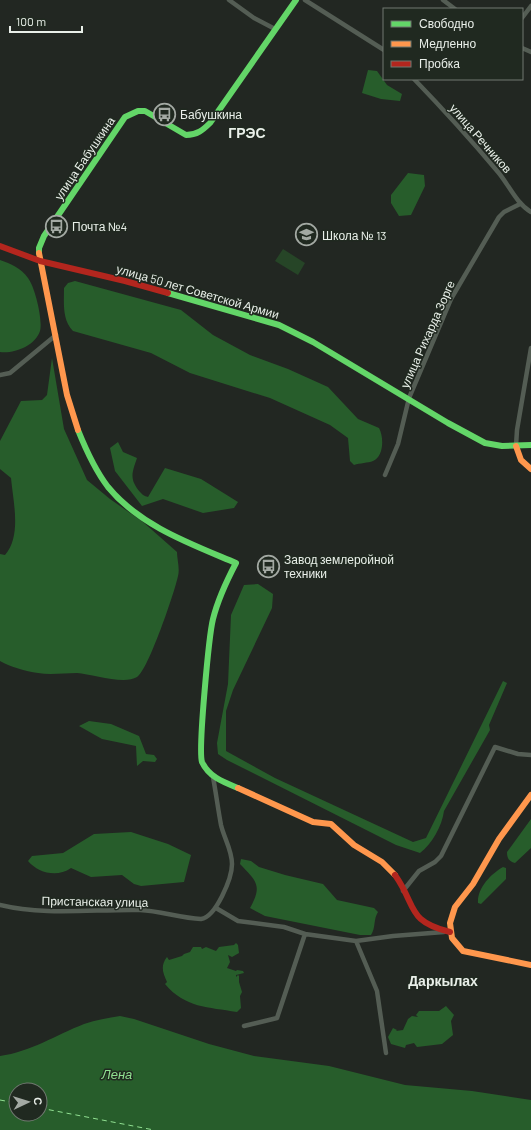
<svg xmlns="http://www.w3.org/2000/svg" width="531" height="1130" font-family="Barlow,sans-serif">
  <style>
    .green { fill: #264527 }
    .water { fill: #275d2b; fill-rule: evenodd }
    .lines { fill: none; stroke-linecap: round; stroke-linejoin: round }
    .ferry { stroke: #90e091; stroke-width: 1; stroke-dasharray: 5 4; stroke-linecap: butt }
    .street { stroke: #545d54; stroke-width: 4.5 }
    .fast { stroke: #63d668; stroke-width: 6 }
    .slow { stroke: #ff974d; stroke-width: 6 }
    .jam { stroke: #b3261e; stroke-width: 6 }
    .labels { text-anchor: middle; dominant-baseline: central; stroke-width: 3; stroke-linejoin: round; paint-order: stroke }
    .poi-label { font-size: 12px; fill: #e9efe9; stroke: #202920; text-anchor: start }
    .street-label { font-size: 12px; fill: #e9efe9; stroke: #202920 }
    .water-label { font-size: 13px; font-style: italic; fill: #90e091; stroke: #202920 }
    .quarter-label { font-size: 14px; font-weight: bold; fill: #e9efe9; stroke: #202920 }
  </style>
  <rect width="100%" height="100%" fill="#222722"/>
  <path class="green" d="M283,249l22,14 -7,12 -23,-14z"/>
  <path class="water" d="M368,70l9,1 10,14 15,9 -2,7 -19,-2 -19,-6z
    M408,173l16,2 1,11 -14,29 -12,1 -8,-13v-8z
    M0,260c11,4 21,8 28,18 7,9 15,42 12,53 -5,15 -26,23 -40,21z
    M75,281l106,29 32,25 37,20 38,14 40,18 30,32 21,9c5,9 5,28 -6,33 -5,2 -13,2 -19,4l-4,-4 -2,-23 -18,-13 -60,-27 -80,-25 -39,-20 -78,-22c-11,-11 -9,-28 -9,-43l4,-5z
    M52,358l12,71 23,51 23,19 33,23 34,30c0,7 3,17 1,24 -3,15 -30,95 -41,101 -13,8 -45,-3 -60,-4 -13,0 -27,2 -39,0 -13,-2 -27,-6 -38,-12v-107l5,1c17,-19 8,-54 6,-77l-11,-9v-28l21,-40 21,-1 5,-5z
    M118,442l5,10 14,6c-5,15 -8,21 3,34 3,3 4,4 8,5l17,-29 36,11 37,23 -4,6 -31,5 -40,-14 -21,7 -27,-35 -5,-23z
    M258,584l15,10 -1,14 -39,82 -7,21v40l49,27 138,64 13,-4 77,-157 4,2 -18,42 1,5 -46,81c-2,15 -12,33 -24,42l-24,-8 -169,-85 -9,-6 -1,-11 11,-59 3,-69 13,-30z
    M89,721l22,3 28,12 7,18 8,1 3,4 -2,3 -12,-1 -6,5 -1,-20 -34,-7 -23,-13z
    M531,819v29l-16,15c-6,-2 -8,-4 -8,-11z
    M131,832l37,12 23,11 -7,27 -43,4 -7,-2 -12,-9 -31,2 -20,-9c-14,10 -33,5 -43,-7l4,-5 31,-3 31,-19z
    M241,859l10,2 8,6 26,8 38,9 14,16 37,8 4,4c-5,8 -2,15 -7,23h-11l-95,-19 -15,-8c13,-23 6,-27 -10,-44z
    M503,867l3,1v11l-25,25 -3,-1c-1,-15 13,-29 25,-36z
    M236,943l2,2 1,8 -7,4 -4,-2 2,7 -3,6 9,3 1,-1 6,1 1,2 -8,2v2l2,-2 1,1v6l3,10 -2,4 1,12 -4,4c-29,-5 -52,-4 -72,-28l2,-2c-4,-9 -7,-16 0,-25l2,3 13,-4 2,-2 6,-2 3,-5h8l1,2 4,-2 10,4 3,-4 15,-2z
    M446,1006l8,9 -3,6 2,14 -11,9 -25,3 -3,-4 -8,2 -1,3 -14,-4 -3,-7 5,-9 4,2 -1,1 7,-1 5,-11 4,-3 6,1 -2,-2 3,-4h20z
    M120,1016l14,3 75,25 45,12 75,10 76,19 67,6 59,9v30h-531v-74c30,-4 56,-21 84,-32 12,-4 24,-6 36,-8zM16,1090h24v24h-24z"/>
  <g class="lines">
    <path class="ferry" d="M0,1100l16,3
      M40,1108l114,22"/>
    <path class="street" d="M229,0l25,18 21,11
      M305,0l79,50
      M443,0l12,9
      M522,18l9,-12
      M522,48l9,4
      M414,79c29,30 57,61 84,93 11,13 18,31 33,40
      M0,375l10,-2 46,-38
      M516,446l1,-16 14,-82
      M385,475l13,-31 11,-46 42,-99 48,-82 5,-5 16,-8
      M403,891l16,-20 16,-9 6,-6 54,-109 23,7 13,1
      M0,905c45,11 94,4 140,5 21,1 40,8 61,9 15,-2 31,-41 31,-55 0,-14 -8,-26 -11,-39 -3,-16 -5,-32 -8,-48
      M216,908l22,13 46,6 21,7 51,7 37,-5 51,-4
      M356,941l21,50 9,62
      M244,1026l33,-8 28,-84"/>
    <path class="fast" d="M39,253v-5l5,-12 81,-119 13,-6h7l41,24c11,0 17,-5 24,-12l86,-123
      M168,293l111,32 34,17 135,81 37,20 17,3 29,-1
      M78,430c8,20 17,40 30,57 32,39 83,57 128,76 -10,19 -18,36 -23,56 -4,16 -15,131 -11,143 7,15 21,20 36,26"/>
    <path class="slow" d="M39,253l28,142 11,35
      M516,446l5,14 10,9
      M238,788l75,34 18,2 23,21 28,17 13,13
      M531,795l-32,44 -26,45 -18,23 -5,16 2,15 11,13 68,14"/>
    <path class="jam" d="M0,246l40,15 85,20 43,12
      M395,875c22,31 11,46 55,57"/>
  </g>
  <defs>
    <symbol id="bus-ring" viewBox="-11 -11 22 22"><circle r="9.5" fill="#202920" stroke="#a3a9a3" stroke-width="1.5"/><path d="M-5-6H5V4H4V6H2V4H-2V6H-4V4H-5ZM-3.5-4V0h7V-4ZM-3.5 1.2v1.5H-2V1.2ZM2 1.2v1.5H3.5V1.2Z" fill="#a3a9a3"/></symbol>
    <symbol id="school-ring" viewBox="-11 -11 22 22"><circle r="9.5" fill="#202920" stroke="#a3a9a3" stroke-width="1.5"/><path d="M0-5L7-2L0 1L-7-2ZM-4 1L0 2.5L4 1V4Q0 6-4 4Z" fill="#a3a9a3"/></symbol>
  </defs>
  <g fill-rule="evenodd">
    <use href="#bus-ring" x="152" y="102" width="25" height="25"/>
    <use href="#bus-ring" x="44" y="214" width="25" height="25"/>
    <use href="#school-ring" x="294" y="222" width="25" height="25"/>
    <use href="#bus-ring" x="256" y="554" width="25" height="25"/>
  </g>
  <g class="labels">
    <g class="poi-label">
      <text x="180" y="114">Бабушкина</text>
      <text x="72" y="226">Почта №4</text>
      <text x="322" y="235">Школа № 13</text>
      <text x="284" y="559">Завод землеройной<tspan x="284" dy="14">техники</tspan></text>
    </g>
    <g class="street-label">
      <text transform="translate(481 138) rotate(49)">улица Речников</text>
      <text transform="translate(84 158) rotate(-56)">улица Бабушкина</text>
      <text transform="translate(198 291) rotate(16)">улица 50 лет Советской Армии</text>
      <text transform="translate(427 334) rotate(-66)">улица Рихарда Зорге</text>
      <text transform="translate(95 901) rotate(1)">Пристанская улица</text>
    </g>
    <g class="water-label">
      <text x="117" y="1074">Лена</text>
    </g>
    <g class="quarter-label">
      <text x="247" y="132">ГРЭС</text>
      <text x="443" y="980">Даркылах</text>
    </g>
  </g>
  <rect x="383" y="8" width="140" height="72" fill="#202920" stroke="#707870"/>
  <rect x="391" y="21" width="20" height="6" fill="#63d668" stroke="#707870"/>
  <text x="419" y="28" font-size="12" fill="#e9efe9">Свободно</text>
  <rect x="391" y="41" width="20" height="6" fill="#ff974d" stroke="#707870"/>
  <text x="419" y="48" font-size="12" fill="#e9efe9">Медленно</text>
  <rect x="391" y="61" width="20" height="6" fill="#b3261e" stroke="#707870"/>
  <text x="419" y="68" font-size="12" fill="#e9efe9">Пробка</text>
  <g transform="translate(28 1102) rotate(86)"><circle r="19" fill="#202920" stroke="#707870"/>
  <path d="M0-3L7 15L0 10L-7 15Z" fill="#a3a9a3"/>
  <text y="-6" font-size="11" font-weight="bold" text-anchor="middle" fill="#e9efe9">С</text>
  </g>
  <path d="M10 26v6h72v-6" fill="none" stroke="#e9efe9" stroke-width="2"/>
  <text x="16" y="26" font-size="12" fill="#e9efe9" stroke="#202920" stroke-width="3" paint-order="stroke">100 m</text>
</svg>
